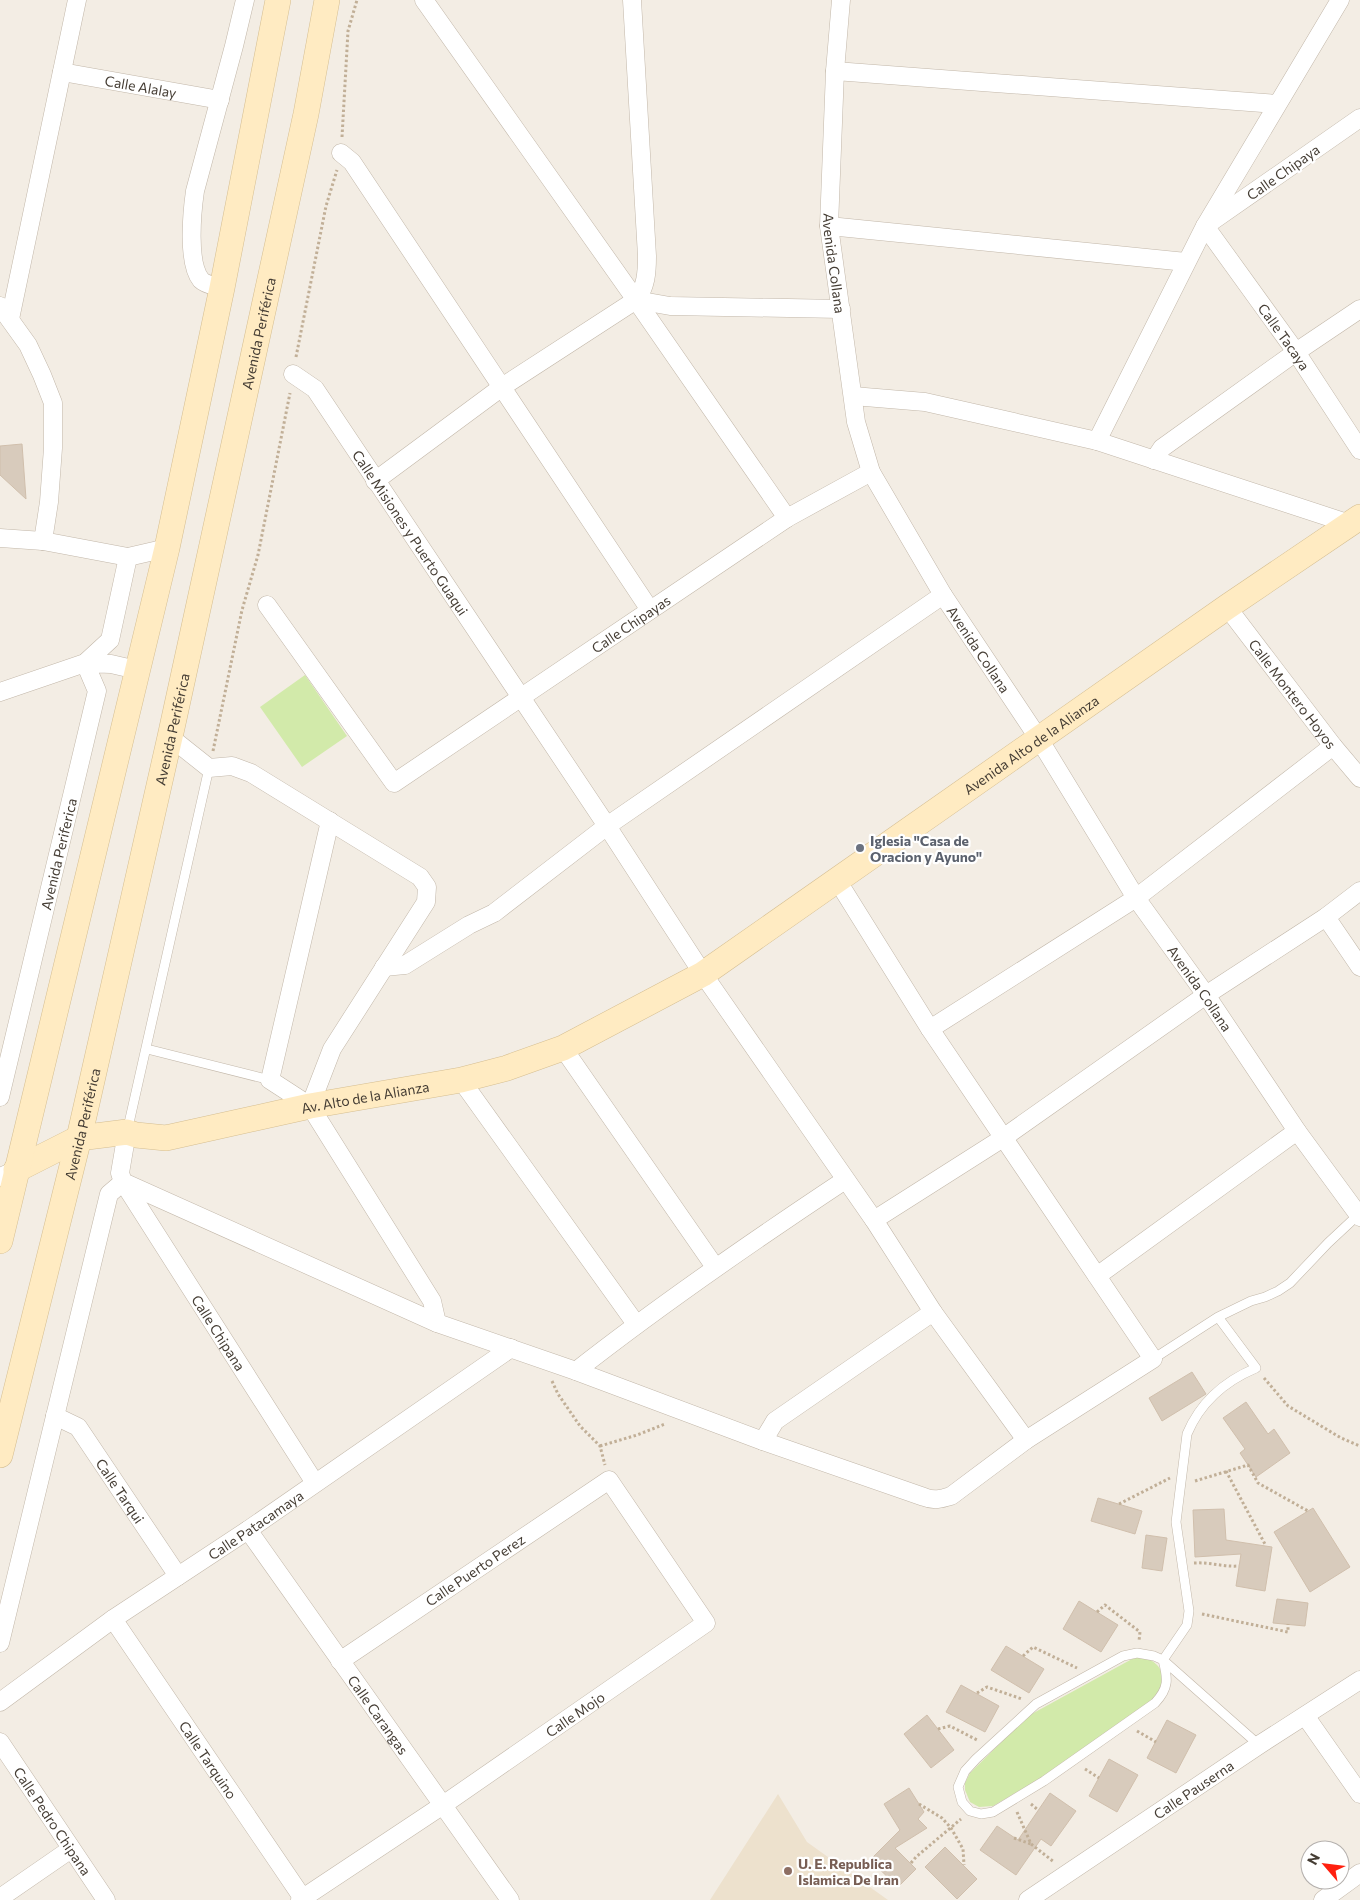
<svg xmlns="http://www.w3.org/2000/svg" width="1360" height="1900" font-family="Commissioner,sans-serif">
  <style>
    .education { fill: #ede1cd }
    .green { fill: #d2eaaa }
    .building { fill: #d8cbbc; stroke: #d0bfac }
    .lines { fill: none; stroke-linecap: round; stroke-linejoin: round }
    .lane-casing { stroke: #c2b7a9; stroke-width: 10 }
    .street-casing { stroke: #c2b7a9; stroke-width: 19 }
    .secondary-casing { stroke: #d5be91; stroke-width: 26 }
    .path { stroke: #c1af97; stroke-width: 3; stroke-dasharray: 2.5 2.5; stroke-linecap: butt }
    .lane { stroke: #fff; stroke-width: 9 }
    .street { stroke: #fff; stroke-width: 18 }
    .secondary { stroke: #ffebc2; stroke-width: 25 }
    .worship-dot { fill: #6b7280; stroke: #fff; stroke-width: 2 }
    .education-dot { fill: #8d6e63; stroke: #fff; stroke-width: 2 }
    .labels { text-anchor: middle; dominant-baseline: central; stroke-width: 4.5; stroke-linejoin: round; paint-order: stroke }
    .street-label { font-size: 14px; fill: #453d34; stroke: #fff }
    .worship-label { font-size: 14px; font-weight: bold; fill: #5b616d; stroke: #fff; text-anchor: start }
    .education-label { font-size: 14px; font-weight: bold; fill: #785e54; stroke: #fff; text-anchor: start }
  </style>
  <rect width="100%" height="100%" fill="#f3ede4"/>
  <path class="education" d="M778,1794l29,48 81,58h-178z"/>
  <path class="green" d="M305,675l42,61 -45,31 -42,-60z
    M1141,1657c10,1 21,9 22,21 1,4 -2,11 -3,16l-102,74 -65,38 -14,1 -9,-5 -5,-12v-7l5,-10 58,-57 104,-57z"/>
  <path class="building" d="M22,444l4,55 -26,-24v-29z
    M1192,1372l14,22 -44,27 -13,-23z
    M1246,1402l22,32 6,-5 16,24 -34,24 -16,-24 5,-4 -22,-31z
    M1098,1498l44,13 -7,23 -44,-13z
    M1313,1508l37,59 -40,25 -36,-60z
    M1224,1509l2,31 46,7 -7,44 -29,-5 5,-32 -46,3 -2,-47z
    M1146,1535l21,3 -5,33 -20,-3z
    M1277,1599l31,4 -3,23 -32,-3z
    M1079,1601l39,24 -17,27 -38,-23z
    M1006,1646l38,23 -15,24 -38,-23z
    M961,1685l38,21 -14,26 -39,-20z
    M927,1715l27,35 -23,18 -27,-34z
    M1167,1720l29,15 -20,38 -29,-15z
    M1109,1759l29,16 -21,37 -28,-16z
    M909,1788l15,24 -6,7 9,9 -32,20 21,21 -18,18 -28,-27 30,-30 -16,-26z
    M1050,1793l26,18 -25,35 -10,-7 -25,36 -36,-25 17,-24 21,14z
    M945,1847l32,32 -20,20 -32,-32z"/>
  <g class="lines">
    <defs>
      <path id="lane" d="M147,1049l123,31
        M127,1132l82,-364
        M1218,1317l38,51c-31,13 -56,35 -69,66l-11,88 13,89 -2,14 -24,35 96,85
        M1153,1359l65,-42 33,-16 14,-4 13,-6 12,-8 38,-40 30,-28
        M1137,1653l17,3 9,4c5,19 6,28 -8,43l-111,78 -51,31 -12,2 -11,-3 -8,-9 -4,-15 7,-16 11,-12 60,-55 87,-48z"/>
      <g id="street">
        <path d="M424,0l212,300 151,218"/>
        <path id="s1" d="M841,0l-6,71 -6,155 27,196 15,50 72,123 96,144 97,159 70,97 91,136 63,86"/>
        <path d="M835,71l442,33"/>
        <path id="s2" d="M62,72l158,28"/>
        <path id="s3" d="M1360,118l-155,108 91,126 64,98"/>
        <path d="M341,153l11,9 298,448"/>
        <path d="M829,226l357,36"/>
        <path d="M222,288c-6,-2 -16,-3 -21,-8 -14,-17 -9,-68 -6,-89l39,-145 11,-46"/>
        <path d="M636,300l34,6 171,3"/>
        <path d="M0,306l28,39 14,30 11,28v45l-4,54 -6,39"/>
        <path d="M10,319l67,-319"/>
        <path id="s4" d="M293,374l22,15 292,437 96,148 171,246 59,92 93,128"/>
        <path d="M853,396l72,6 172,39 253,83"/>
        <path d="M1097,441l108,-215 135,-226"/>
        <path d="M1154,460l8,-12 134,-96 64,-43"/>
        <path d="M375,481l127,-94 134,-87c10,-13 11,-27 11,-44l-15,-256"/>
        <path d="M0,538l43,3 85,16"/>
        <path id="s5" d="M267,605l127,178 393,-265 84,-46"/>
        <path id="s6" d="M1227,607l106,139 27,32"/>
        <path d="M0,692l85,-29 25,-23 18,-83 39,-9"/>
        <path d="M170,737l39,31 23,-2 19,7 169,104 7,10 -1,15 -94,147 -22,57"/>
        <path d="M330,821l-60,259 40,26 122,195 5,22"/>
        <path d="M1326,917l34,50"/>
        <path d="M384,967l21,-2 64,-40 25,-12 113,-87 336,-231"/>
        <path d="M930,1029l206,-131 197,-152"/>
        <path d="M563,1048l152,219"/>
        <path d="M461,1080l175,244"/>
        <path id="s7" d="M0,1097l97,-406 -12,-28 26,1 26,6"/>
        <path d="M127,1132l-7,41 3,9 314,141 139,48 187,70 161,56c10,4 17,2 27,-1l75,-56 127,-81 -223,-330 -93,-149"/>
        <path d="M0,1177l16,-7"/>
        <path d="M874,1220l129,-82 203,-143 120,-78 34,-26"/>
        <path d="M1097,1276l200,-145"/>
        <path d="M576,1371c88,-69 177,-130 269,-191"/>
        <path id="s8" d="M55,1416l23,11 100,149"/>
        <path d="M763,1441l12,-20 158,-109"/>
        <path id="s9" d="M248,1530l262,370"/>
        <path id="s10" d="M113,1619l191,281"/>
        <path id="s11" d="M0,1643l109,-449 14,-12 192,301"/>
        <path id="s12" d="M0,1702l113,-83 135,-89 263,-182"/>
        <path d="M1306,1717l54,77"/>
        <path id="s13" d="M0,1742l106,158"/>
        <path d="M0,1898l71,-49"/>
        <path id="s14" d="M300,1900l143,-95 263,-182 -97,-143 -269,181"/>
        <path id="s15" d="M1028,1900l231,-155 101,-65"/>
        <path d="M1323,1900l37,-27"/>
      </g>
      <g id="secondary">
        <path id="s16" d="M16,1170l63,-32 48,-6 9,3 30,3 144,-32 151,-26 46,-12 56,-20 140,-74 524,-367 133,-90"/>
        <path d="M0,1241l167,-693 55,-260 56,-288"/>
        <path id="s17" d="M0,1455l79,-317 91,-401 136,-623 21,-114"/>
      </g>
    </defs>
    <use href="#lane" class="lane-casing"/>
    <use href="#street" class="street-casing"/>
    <use href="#secondary" class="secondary-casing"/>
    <path class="path" d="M342,137l6,-106 9,-31
      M296,357l30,-151 11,-36
      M213,751l29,-141 16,-55 32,-162
      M1264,1378l24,28 53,32 19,8
      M552,1381l6,13 22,32 20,20 5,19
      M600,1446l37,-11 28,-11
      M1226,1471l40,75
      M1195,1481l53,-16 10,18 50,28
      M1119,1504l51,-26
      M1194,1563c16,-1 29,4 45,3
      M1097,1612l8,-7 35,27 -1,9
      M1202,1614l86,18v-8
      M1023,1656l10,-9 44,21
      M977,1693l10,-6 35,12
      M938,1729l12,-3 29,15
      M1137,1731l19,11
      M1085,1769l14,9
      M919,1804l23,14 9,10 12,21 1,16
      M1031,1804l7,6
      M1017,1812l14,32 23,18
      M1014,1838l17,6
      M911,1863l5,-6 45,-38"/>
    <use href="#lane" class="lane"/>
    <use href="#street" class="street"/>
    <use href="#secondary" class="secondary"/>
  </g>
  <circle class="worship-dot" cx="860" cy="848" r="5"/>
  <circle class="education-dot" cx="788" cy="1871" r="5"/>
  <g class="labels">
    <g class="street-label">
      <text stroke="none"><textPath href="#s2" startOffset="80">Calle Alalay</textPath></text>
      <text transform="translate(1283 172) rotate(-35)">Calle Chipaya</text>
      <text stroke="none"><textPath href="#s1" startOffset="264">Avenida Collana</textPath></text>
      <text stroke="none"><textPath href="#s17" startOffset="1151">Avenida Periférica</textPath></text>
      <text stroke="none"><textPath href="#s3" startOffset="325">Calle Tacaya</textPath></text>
      <text stroke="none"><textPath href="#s4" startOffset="199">Calle Misiones y Puerto Guaqui</textPath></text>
      <text stroke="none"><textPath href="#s5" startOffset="504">Calle Chipayas</textPath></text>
      <text stroke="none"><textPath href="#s1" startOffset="684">Avenida Collana</textPath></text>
      <text stroke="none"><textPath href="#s6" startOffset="109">Calle Montero Hoyos</textPath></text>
      <text stroke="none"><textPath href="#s17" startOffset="746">Avenida Periférica</textPath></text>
      <text stroke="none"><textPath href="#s16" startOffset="1125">Avenida Alto de la Alianza</textPath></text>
      <text stroke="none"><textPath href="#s7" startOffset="250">Avenida Periferica</textPath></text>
      <text stroke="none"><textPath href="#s1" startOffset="1089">Avenida Collana</textPath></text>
      <text stroke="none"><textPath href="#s16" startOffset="362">Av. Alto de la Alianza</textPath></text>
      <text stroke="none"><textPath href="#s17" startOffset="341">Avenida Periférica</textPath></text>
      <text stroke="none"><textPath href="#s11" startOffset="659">Calle Chipana</textPath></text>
      <text stroke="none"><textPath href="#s8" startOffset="102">Calle Tarqui</textPath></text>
      <text stroke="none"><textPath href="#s12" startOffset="311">Calle Patacamaya</textPath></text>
      <text transform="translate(475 1570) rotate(-34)">Calle Puerto Perez</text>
      <text stroke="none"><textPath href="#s14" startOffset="332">Calle Mojo</textPath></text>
      <text stroke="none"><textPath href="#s9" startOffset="226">Calle Carangas</textPath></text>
      <text stroke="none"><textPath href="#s10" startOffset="170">Calle Tarquino</textPath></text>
      <text stroke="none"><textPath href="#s15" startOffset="199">Calle Pauserna</textPath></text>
      <text stroke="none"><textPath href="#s13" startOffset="95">Calle Pedro Chipana</textPath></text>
    </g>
    <g class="worship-label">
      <text x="870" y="840">Iglesia "Casa de<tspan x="870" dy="16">Oracion y Ayuno"</tspan></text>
    </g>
    <g class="education-label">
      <text x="798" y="1863">U. E. Republica<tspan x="798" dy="16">Islamica De Iran</tspan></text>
    </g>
  </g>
  <g transform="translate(1325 1865) rotate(298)"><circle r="24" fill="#ffffff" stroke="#b5b1ae"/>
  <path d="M0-4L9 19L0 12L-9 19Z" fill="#ff200f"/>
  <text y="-8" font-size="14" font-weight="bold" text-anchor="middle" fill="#453d34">N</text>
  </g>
</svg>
